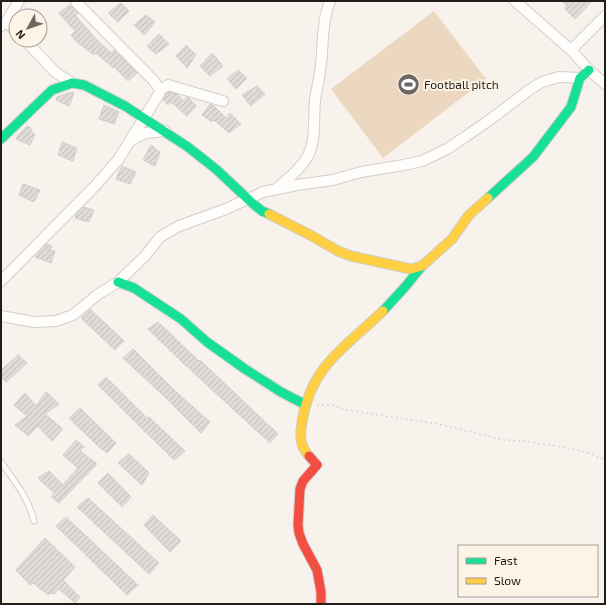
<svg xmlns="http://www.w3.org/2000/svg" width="606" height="605" font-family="'Exo 2',sans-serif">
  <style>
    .green { fill: #ecd8c0 }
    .building { fill: url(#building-hatch); stroke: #d2cec9 }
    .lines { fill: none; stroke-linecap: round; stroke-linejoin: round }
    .lane-casing { stroke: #d2cec9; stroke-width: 7 }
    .street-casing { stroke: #d2cec9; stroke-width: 12 }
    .fast-casing { stroke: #d2cec9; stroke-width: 11 }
    .slow-casing { stroke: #d2cec9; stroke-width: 11 }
    .jam-casing { stroke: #d2cec9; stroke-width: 11 }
    .path { stroke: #d7d5d3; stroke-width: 1.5; stroke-dasharray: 2 3; stroke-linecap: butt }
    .lane { stroke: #fefdfc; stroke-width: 5 }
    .street { stroke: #fefdfc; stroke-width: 10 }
    .fast { stroke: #16e098; stroke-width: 9 }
    .slow { stroke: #ffcf43; stroke-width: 9 }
    .jam { stroke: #f24e42; stroke-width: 9 }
    .labels { text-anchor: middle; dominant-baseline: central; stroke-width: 4; stroke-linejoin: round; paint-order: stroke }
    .poi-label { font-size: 12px; fill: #211e1a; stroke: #fdf3e7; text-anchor: start }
  </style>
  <defs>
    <pattern id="building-hatch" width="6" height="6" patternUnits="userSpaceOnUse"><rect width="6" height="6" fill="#e0dbd6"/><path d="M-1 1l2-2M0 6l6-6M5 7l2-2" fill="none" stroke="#c0bcb7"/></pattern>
  </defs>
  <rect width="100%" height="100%" fill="#f8f2ec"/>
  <path class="green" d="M434,11l52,68 -103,79 -52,-69z"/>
  <path class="building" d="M562,1h30l-17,18 -11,-11 3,-2z
    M121,3l8,8 -11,11 -10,-9z
    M70,5l8,8 -3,2 20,23 16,15 3,-3 23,23 -9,8 -14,-14 -1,1 -17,-15 -2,2 -17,-13 -6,-7 4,-4 -16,-18z
    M146,15l9,7 -11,13 -10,-10z
    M159,34l10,10 -13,10 -9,-8z
    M186,45l10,10 -9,13 -11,-12z
    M212,53l11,13 -13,10 -10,-10z
    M238,70l9,8 -11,11 -9,-10z
    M257,86l8,8 -14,12 -9,-11z
    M72,92l2,1 -5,13 -13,-6 1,-3z
    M169,92l8,2 7,7 3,-4 2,1 7,8 -9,10 -16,-14 -3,3 -5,-5 3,-6z
    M210,104l3,1 13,13 4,-5 11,11 -12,9 -15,-13 -2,2 -10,-7z
    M104,105l15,7 -5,12 -15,-5z
    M27,126l4,2v3l4,3 -5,11 -14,-6 2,-4z
    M62,142l15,6 -4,13 -15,-6z
    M151,145l9,7 -5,14 -12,-6z
    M122,166l14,6 -6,12 -14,-5z
    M23,184l17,6 -6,12 -15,-7z
    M83,207l11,3 -5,12 -14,-4 2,-5z
    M46,244l6,2 -2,4 5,1 -4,12 -16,-6z
    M90,309l34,32 -9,9 -34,-32z
    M158,322l41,39 1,-1 78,74 -8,9 -87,-80 -35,-34z
    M133,349l41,41 36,32 -9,11 -36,-36 -42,-39z
    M18,355l9,8 -21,19 -5,-6v-6z
    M106,377l41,41 2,-1 36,34 -11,9 -76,-75z
    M46,392l13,12 -14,10 18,15 -11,12 -14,-15 -10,10 -13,-11 12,-9 -13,-11 11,-12 11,13z
    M80,408l36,35 -9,10 -8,-6 -30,-29z
    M76,440l8,7 -4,4 17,13 -38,39 -7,-6 2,-4 -16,-15 11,-7 14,14 15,-17 -15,-13z
    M129,454l20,19 -7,12 -24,-22z
    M108,473l23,24 -9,10 -24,-24z
    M88,498l71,65 -10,11 -72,-67z
    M153,515l28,26 -11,11 -26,-27z
    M66,517l72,68 -11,10 -71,-69z
    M45,538l30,29 -12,13 17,17 -5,6 -16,-14 -5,5 -3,-1 -3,2 -15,-12 -3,2 -14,-15z"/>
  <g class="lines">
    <defs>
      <path id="lane" d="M1,462c14,20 27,35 33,59"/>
      <path id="street" d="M515,1l56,49 18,20 16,14
        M6,22l10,9
        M1,26l5,-4 13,-21
        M25,40l30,32 17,11
        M571,50l34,-34
        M160,90l8,-5 55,16
        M132,140l13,-7 20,-2
        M276,189c10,-9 23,-18 30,-30 11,-17 7,-39 9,-58 1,-10 4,-20 5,-30 4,-23 1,-48 10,-70
        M1,281l94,-95 23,-26 41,-66 1,-4 -6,-9 -78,-79
        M1,316l33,6 22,-1 17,-6 24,-20 21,-13 27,-26 15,-19 19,-11 47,-17 37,-17 34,-7 36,-5 28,-8 43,-7 18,-4 25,-12 18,-12 30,-21 34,-26 13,-8 17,-5 21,1"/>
      <path id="fast" d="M1,139l51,-49 20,-7 12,2 41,21 63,41 29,23 34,32 11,9 7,3
        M488,198l45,-41 38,-50 9,-29 9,-8
        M118,282l16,6 47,31 26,23 38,27 36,23 25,13
        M383,311l22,-24 17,-21"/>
      <path id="slow" d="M269,214l43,22 26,15 13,5 60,13 11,-3 30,-27 17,-24 19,-17
        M309,456c-10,-11 -9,-21 -7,-34 9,-57 44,-75 81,-111"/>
      <path id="jam" d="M309,456l8,9 -14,16 -3,8 -2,36 1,8 4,11 14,26 4,22v12"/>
    </defs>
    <use href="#lane" class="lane-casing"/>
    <use href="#street" class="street-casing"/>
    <use href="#fast" class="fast-casing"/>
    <use href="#slow" class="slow-casing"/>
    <use href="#jam" class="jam-casing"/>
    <path class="path" d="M317,405h14l16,5 91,14 66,16 20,1 44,7 21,5 16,7"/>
    <use href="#lane" class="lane"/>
    <use href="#street" class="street"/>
    <use href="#fast" class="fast"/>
    <use href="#slow" class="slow"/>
    <use href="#jam" class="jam"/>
  </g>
  <defs>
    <symbol id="stadium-disc" viewBox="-11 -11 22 22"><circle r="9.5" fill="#6c6864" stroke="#fdf3e7"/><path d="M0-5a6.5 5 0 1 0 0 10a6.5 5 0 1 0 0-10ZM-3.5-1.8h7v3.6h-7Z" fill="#fff"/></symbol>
  </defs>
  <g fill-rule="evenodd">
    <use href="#stadium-disc" x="396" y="72" width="25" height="25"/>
  </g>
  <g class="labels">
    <g class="poi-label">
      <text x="424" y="84">Football pitch</text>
    </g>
  </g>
  <rect width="606" height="605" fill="none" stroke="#211e1a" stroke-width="4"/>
  <rect x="458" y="545" width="140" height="52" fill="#fdf3e7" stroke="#a59e95"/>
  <rect x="466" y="558" width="20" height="6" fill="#16e098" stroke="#a59e95"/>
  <text x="494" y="565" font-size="12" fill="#211e1a">Fast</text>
  <rect x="466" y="578" width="20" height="6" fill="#ffcf43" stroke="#a59e95"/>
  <text x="494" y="585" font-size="12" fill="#211e1a">Slow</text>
  <g transform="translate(28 28) rotate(230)"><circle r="19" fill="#fdf3e7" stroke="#a59e95"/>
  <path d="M0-3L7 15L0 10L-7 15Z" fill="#6c6864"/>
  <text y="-6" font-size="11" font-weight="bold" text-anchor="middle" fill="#211e1a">N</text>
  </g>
</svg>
